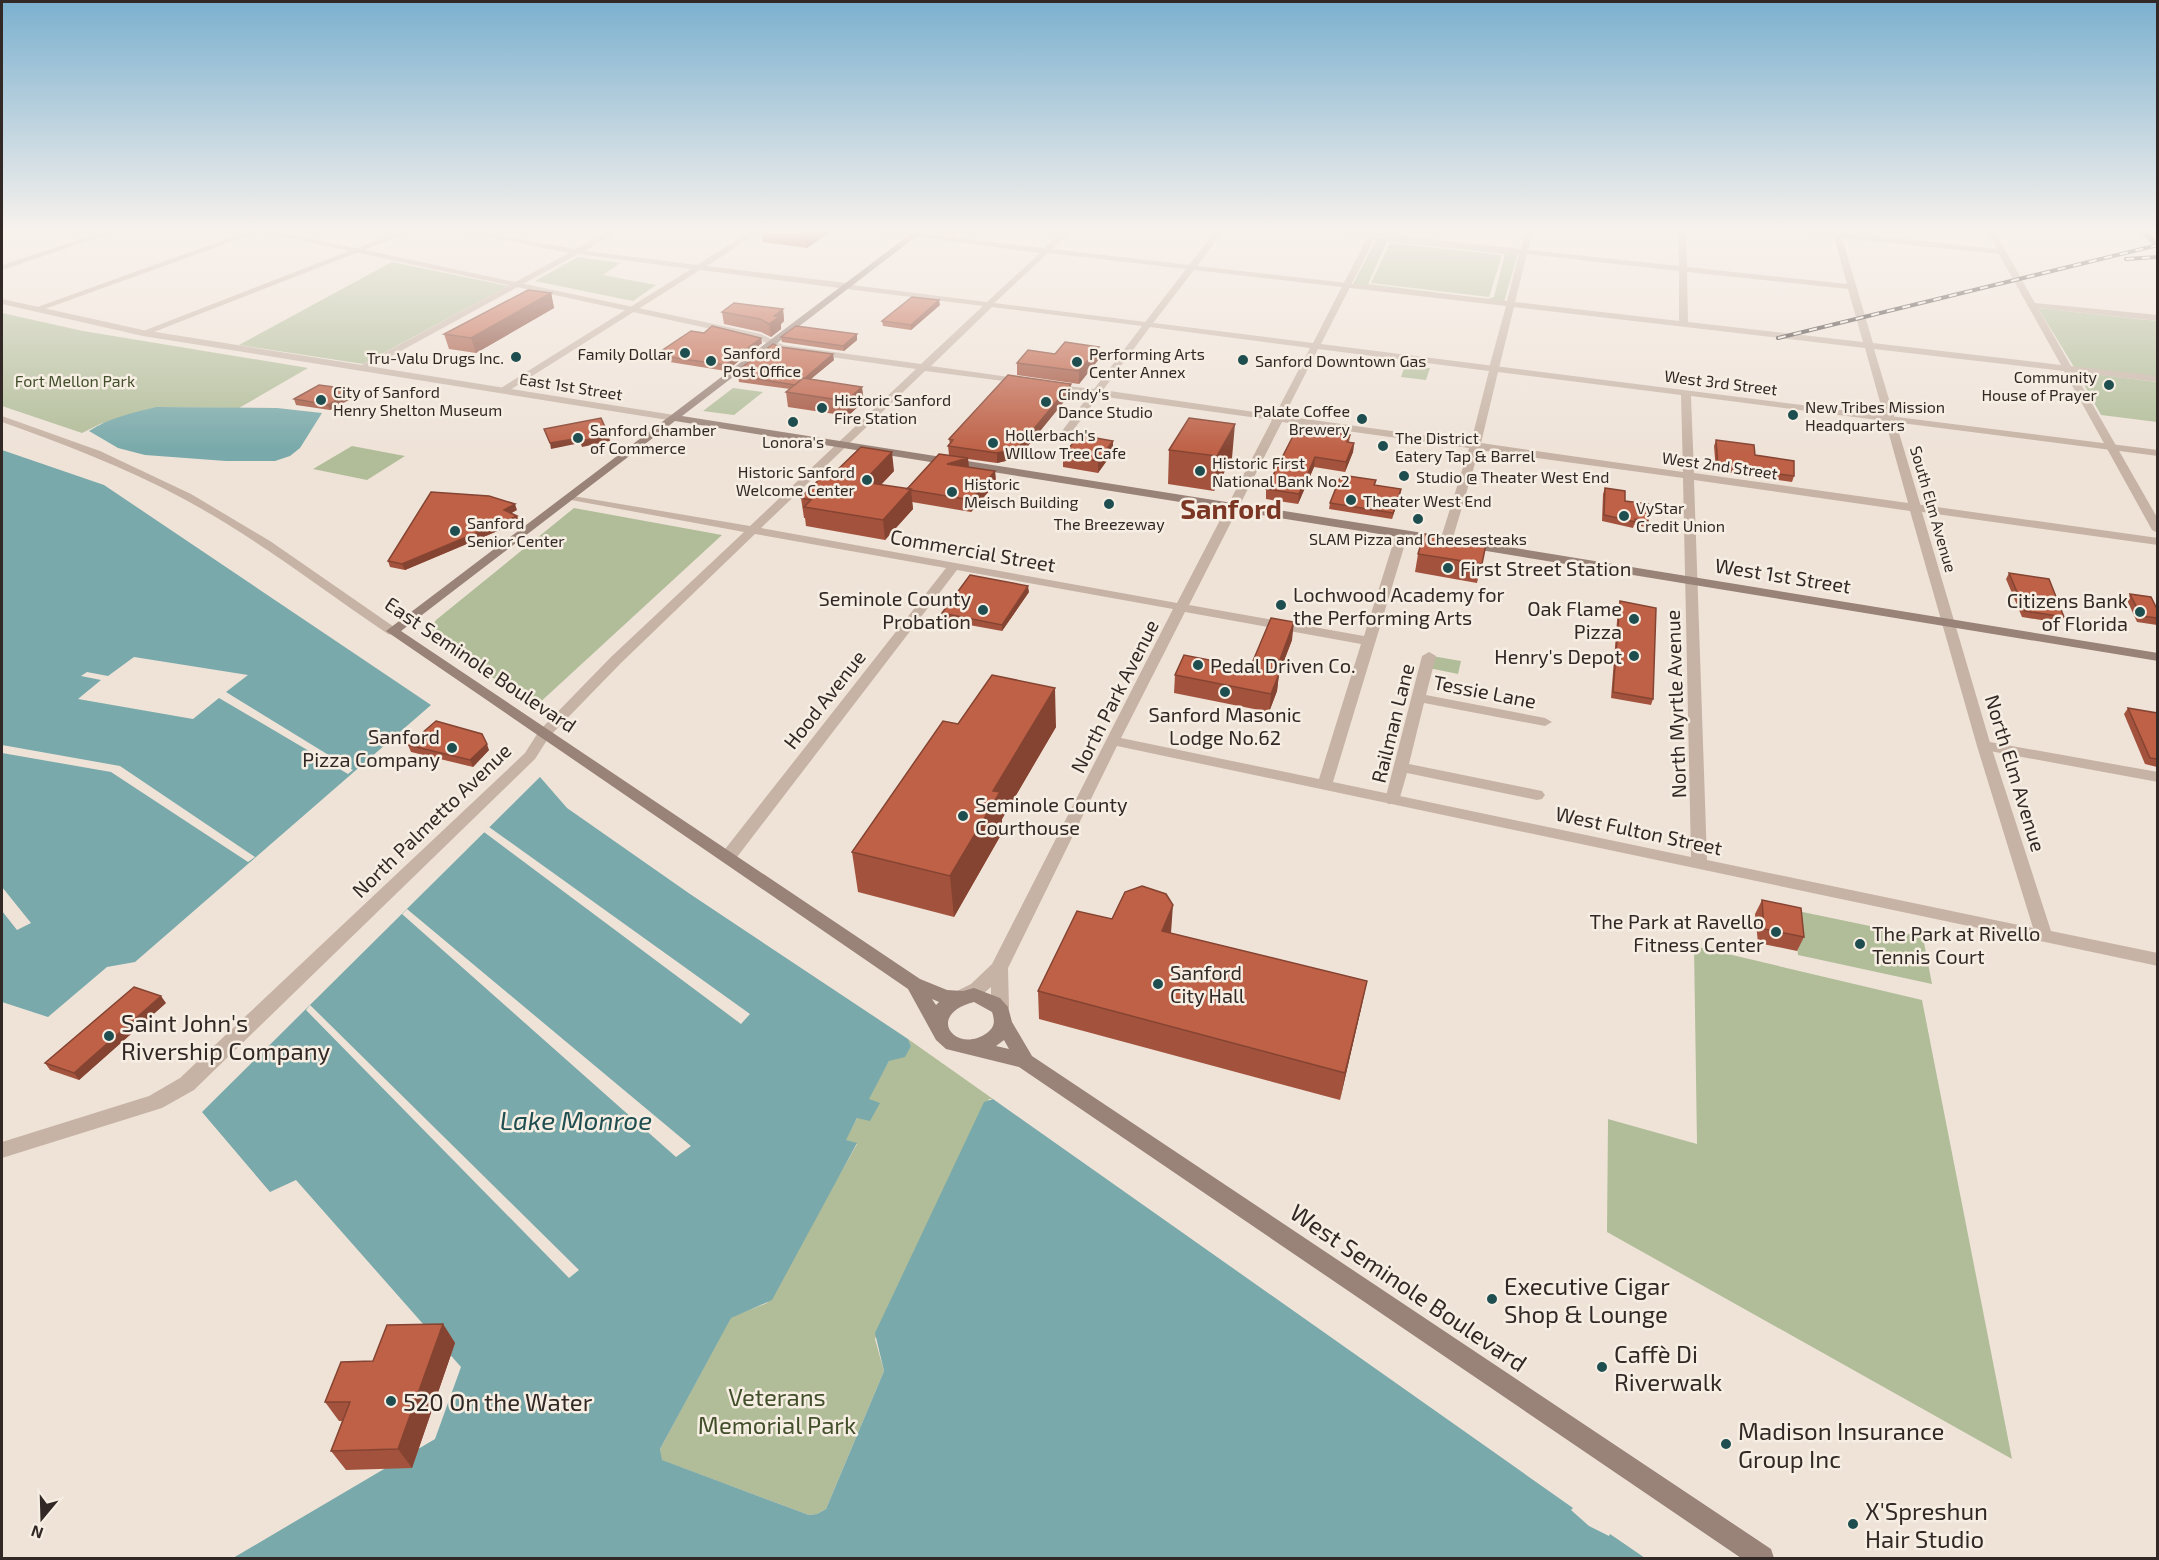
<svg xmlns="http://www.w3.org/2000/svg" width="2159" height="1560" font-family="'Exo 2',sans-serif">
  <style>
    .green { fill: #b1bd99; fill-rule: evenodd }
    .water { fill: #79a9aa }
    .pier { fill: #efe3d8 }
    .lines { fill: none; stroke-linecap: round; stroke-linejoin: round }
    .minor { fill: #c6b3a5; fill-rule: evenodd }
    .tertiary { fill: #c6b3a5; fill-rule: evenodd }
    .secondary { fill: #998277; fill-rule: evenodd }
    .primary { fill: #736057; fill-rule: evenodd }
    .rail-casing { stroke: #322926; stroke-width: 4 }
    .rail { stroke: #f7eee3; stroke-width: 2; stroke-dasharray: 8; stroke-linecap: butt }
    .wall { fill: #a3533d }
    .shaded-wall { fill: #854432 }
    .building { fill: #be6147; stroke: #854432; stroke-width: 1.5 }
    .poi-dot { fill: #1e4e50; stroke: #f7eee3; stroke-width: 2 }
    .labels { text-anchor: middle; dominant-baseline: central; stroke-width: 5; stroke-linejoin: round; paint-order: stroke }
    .far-poi-label { font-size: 16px; fill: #322926; stroke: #f7eee3; text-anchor: start }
    .far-park-label { font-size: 16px; fill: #424f2b; stroke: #f7eee3 }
    .far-street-label { font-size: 16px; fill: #322926; stroke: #f7eee3 }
    .street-label { font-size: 20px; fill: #322926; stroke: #f7eee3 }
    .poi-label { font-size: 20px; fill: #322926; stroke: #f7eee3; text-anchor: start }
    .near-poi-label { font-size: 24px; fill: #322926; stroke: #f7eee3; text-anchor: start }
    .near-street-label { font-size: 24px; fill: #322926; stroke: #f7eee3 }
    .near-park-label { font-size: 24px; fill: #424f2b; stroke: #f7eee3 }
    .near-water-label { font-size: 26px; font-style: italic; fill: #1e4e50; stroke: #f7eee3 }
    .far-town-label { font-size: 27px; font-weight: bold; fill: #7c3724; stroke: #f7eee3 }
  </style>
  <rect width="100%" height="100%" fill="#efe3d8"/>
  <path class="green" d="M1377,238l141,15 -14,49 -151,-18zM1387,241l118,13 -11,43 -6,2 -120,-15z
    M1390,243l112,12 -13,42 -118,-14z
    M578,257l42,6 -17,12 53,10 -23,16 -98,-20z
    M392,262l116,24 -145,78 -124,-19z
    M2038,308l119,13v56l-83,-10z
    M2,313l81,18 225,37 -69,40 -83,-1 -56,17 -18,9 -80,-27z
    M1405,365l25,3 -4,12 -25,-3z
    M2077,372l80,10v40l-56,-7z
    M733,388l30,4 -29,23 -31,-4z
    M352,446l53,10 -38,24 -54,-11z
    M574,508l148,27 -186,171 -110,-72 10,-14z
    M1432,656l29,5 -3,13 -29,-6z
    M1793,910l130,27 9,47 -134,-29z
    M1694,946l228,54 90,459 -405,-227 1,-113 89,25z
    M908,1039l85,60h-4l-114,240 9,32 -58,138 -9,5 -8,1 -148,-55 -1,-11 71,-132 36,-14 90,-159 -12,-4 44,-79 22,-15z"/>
  <path class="water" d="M156,407l121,1 45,5 -22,35 -10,8 -15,5h-49l-81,-6 -27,-7 -29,-17c20,-13 43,-18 67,-24z
    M2,450l102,35 327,220 -296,257 -28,5 -59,50 -46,-15z
    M540,777l27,31 123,86 218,145 3,7 -6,11 -16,4 -20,38 11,4 -10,18 -13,-3 -11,22 11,3 -85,157 -41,18 -71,131 2,11 147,55 8,-1 9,-5 58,-138 -9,-38 109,-231 9,-3 580,409 -2,2 18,16 20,10 1,-2 35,24h-1412l202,-119 26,-72 -165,-187 -26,12 -68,-80z"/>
  <path class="pier" d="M134,657l114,18 -22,17 127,78 -5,4 -129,-76 -26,21 -115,-20 23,-19 -20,-4 6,-4 21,4z
    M2,745l118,21 135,91 -7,5 -137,-90 -109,-19z
    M489,827l261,187 -9,10 -257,-192z
    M2,887l29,36 -14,7 -15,-19z
    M407,909l284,237 -15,11 -274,-243z
    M310,1005l269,265 -10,8 -263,-268z"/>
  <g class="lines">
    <path class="minor" d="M102,232h13l-113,38v-5z
      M246,232h13l-220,79 -7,-2z
      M398,232h12l-264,103 -8,-2z
      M462,232h19l94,17 31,-17h11l-32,19 112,14 52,-33h10l-52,34 140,17 4,3 -4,3 -147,-19 -193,122h-6v-4l190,-119 -113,-15 -212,116h-6v-4l209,-113z
      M878,232h28l138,16 17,-16h9l-18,17 137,16 26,-33h8l-26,34 310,35 12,-47 -182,-22h30l154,17 4,-17h8l-5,18 151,16 -1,-34h8l1,35 160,17 -13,-47 -33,-5h39l157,17 -10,-17h8l40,71 123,12v6l-120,-13 33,58 87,10v6l-84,-10 84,147v14l-6,-3 -88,-159 -190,-22 48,161 -6,3 -6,-3 -45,-162 -351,-41 -15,61 -5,3 -5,-3 17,-62 -312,-36 -44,57 -3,1 -4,-3 43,-56 -138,-16 -58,54 -4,-3 1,-2 53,-49zM1842,238l157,16 62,111 -188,-22zM1527,254l152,17v50l-164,-19zM1687,272l161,17 15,53 -175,-20z
      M1429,652l7,4 -10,39 119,23 7,4 -7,4 -121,-23 -15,61 128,26 5,1 3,4 -3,4 -5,1 -130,-27 -9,31h-10l-3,-4 37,-144z
      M1984,741l174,31v10l-179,-33 -2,-3z"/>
    <path class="tertiary" d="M262,232h17l482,102 22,11 138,19 62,-58 -136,-17 -3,-1v-4l469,59 57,-111h8l-57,112 837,106v6l-467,-60 3,77 464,65v7l-236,-33 69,234 60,185 107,22v13l-1041,-220 -109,222 1,40 -3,5 -6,2 -6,-2 -3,-5v-21l-8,7 -20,9 -6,-2 -3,-5 3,-5 14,-7 21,-20 181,-355 -216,-39 -223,291h-12l-2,-4 2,-4 224,-285 -191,-34 -134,129 -72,74 -14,22 -341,331 -32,18 -160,50v-16l147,-46 31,-18 345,-325 14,-22 72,-74 133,-125 -173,-32 -4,-1v-4l183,31 166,-157 -135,-19 -23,-11zM992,307l150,19 -48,63 -46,-5v4l42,6 -28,37 1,2h8l28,-37 173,24 -95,183 -416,-75 164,-157 102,13 2,-2 -5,-3 -93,-13zM1150,327l160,21 -35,67 -172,-25zM1318,349l171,22 -18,71 -187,-26zM1498,372l183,23 2,77 -202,-29zM1282,422l187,26 -29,93 6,4 6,-4 27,-91 204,28 8,379 -358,-75 75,-248 -2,-2h-8l-2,2 -32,102 -175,-31zM1694,480l216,31 67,235 56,182 -326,-68zM1185,612l176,32 -42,135 -198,-41z
      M2,299l141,31 531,85 5,3 -5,3 -531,-85 -141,-32z
      M2,416l98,35 91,43 79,47 130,90 -7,4 -5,-1c-68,-46 -133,-97 -206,-136 -57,-31 -119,-54 -180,-76z"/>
    <path class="secondary" d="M913,232h9l-240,184 760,120 6,4 -6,4 -767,-123 -274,210 519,348 27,11 16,1 11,-3 26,10 8,9 4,15 20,34 739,493 3,9h-33l-722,-491 -73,-18 -10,-9 -28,-51 -522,-358zM932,999l7,3 -3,3zM974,1002l18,10c3,9 3,15 -5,21 -31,22 -63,-18 -13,-31zM1004,1040l5,9 -13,-3z
      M1466,540l692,113v8l-696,-114 -2,-3z"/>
    <path class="primary" d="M2140,232h9l9,11v7z"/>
    <defs>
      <path id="rail" d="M2126,259l32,-2
        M1778,338l380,-93"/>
    </defs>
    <use href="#rail" class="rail-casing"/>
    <use href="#rail" class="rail"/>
  </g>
  <path class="wall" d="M761,232h69l-23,16 -44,-6z
    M932,232h27l-3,3z
    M551,293l3,15 -78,45 -27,-4 -5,-15z
    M940,305l-29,25 -28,-4 -1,-5z
    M783,309l1,12 -3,3v5l-10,8 -10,-5 -37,-8 -2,-12z
    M857,334v6l-13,11 -62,-9 -1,-5z
    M762,343l-36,28 -69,-11 -2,-5z
    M780,347l54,13 -23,19 53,22 -16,15 -60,-9 -2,-15 4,-3 -51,-7 -1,-6 4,-3 -1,-5z
    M1099,347v12l-20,25 -62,-9v-12l38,-9z
    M1071,384v9l-53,65 -21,5 -29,-4 1,8 26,4 1,12 -25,29 -59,-10 1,7 -28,31 -79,-14 -1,-8h-1l-3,-20 30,-22 63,-5 -13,14 26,4 42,-34 -1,-9 2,-2 -1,-5z
    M358,395l-28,15 -34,-5 -2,-6z
    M1350,435l-1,7 5,1 -1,9 -8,20 -31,-5 -16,37 -32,-5v-10l40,-53z
    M1716,440l39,15 39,21 -2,6 -76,-11 -2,-25z
    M1169,450l63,8 -18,33 -46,-7z
    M1113,452l-15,21 -35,-6v-11z
    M1376,480l-1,5 26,4 -9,30 -63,-10 1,-6z
    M1605,488l20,13 23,20 -2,6 -12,-2 -1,3 -31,-7 1,-27z
    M517,510l-6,3 6,3 2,6 -114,48 -15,-3 -2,-6z
    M1486,544l-9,39 -62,-11 3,-18z
    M2009,573l55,44 -4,6 -38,-6 -16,-38z
    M1029,592l-27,39 -60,-11v-7z
    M2130,594l27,15v16l-20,-3 -10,-22z
    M1620,601l33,98 -2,6 -40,-7 7,-90z
    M1292,640l-13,34 -2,17 -8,21 -95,-19 1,-18 75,-7z
    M2128,708l29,5v54l-12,-3 -21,-50z
    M958,724l98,3 -54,92v14l-48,84 -96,-25 -6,-40z
    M408,745l81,5 -16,17 -62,-15z
    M1762,900l42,37 -7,14 -39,-8 -3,-29z
    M1112,919l255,62 -27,119 -301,-81 -1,-28z
    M166,1003l-87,77 -29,-10 -5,-7z
    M443,1324l12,19 -43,125 -66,2 -15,-19 11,-30h-3l-14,-19z"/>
  <path class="shaded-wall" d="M807,232h23l-23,16 -2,-14z
    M551,293l3,15 -78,45 -5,-15z
    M939,300l1,5 -29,25v-5z
    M783,309l1,12 -3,3v5l-10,8 -2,-13 5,-8z
    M857,334v6l-13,11 -1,-5z
    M761,338l1,5 -36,28 -1,-6z
    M1099,347v12l-20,25v-13z
    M833,354l1,6 -37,30 -1,-5z
    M1071,384v9l-53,65 -21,5v-10z
    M862,387l2,14 -16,15 -2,-15z
    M356,390l2,5 -28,15 -2,-5z
    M1235,424l-3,34 -18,33 3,-35z
    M609,436l1,5 -28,6 -2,-6z
    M579,438l1,5 -29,6 -1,-6z
    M1113,441v11l-15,21v-12z
    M1354,443l-1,9 -8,20 1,-10z
    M892,452l2,19 -29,30 -2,-19z
    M1315,457l-1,10 -16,37 1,-10z
    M968,458l1,12 -22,-6z
    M995,471l1,12 -25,29v-12z
    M911,489l2,20 -28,31 -2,-20z
    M1401,489l-1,6 -8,24 1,-6z
    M515,504l2,6 -11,6 -2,-6z
    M517,516l2,6 -114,48 -3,-6z
    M1028,586l1,6 -27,39v-6z
    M1294,622l-2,18 -13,34 -2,17 -8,21 2,-18 4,-21z
    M1055,688l1,39 -54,92v14l-48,84 -4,-41 43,-85z
    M487,744l2,6 -16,17 -3,-7z
    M1173,905l-2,28 -9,-2z
    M1367,981l-6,28 -21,91 5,-27z
    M161,996l5,7 -87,77 -5,-7z
    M443,1324l12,19 -43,125 -14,-19z"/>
  <path class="building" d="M528,290l23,3 -80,45 -27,-4z
    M912,297l27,3 -28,25 -29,-4z
    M734,303l49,6 -9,7 5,1 -10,7 -9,-5 -38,-7z
    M712,326l49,12 -36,27 -70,-10 36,-24 13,2z
    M796,326l61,8 -14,12 -62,-9z
    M1065,342l34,5 -20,24 -62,-8 11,-13 27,4z
    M773,344l7,3 53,7 -28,24h-2l-8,7 -57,-9 10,-7 -7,-1z
    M1008,375l63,9 -53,64 -21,5 -49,-7 5,-6 -4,-1z
    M803,378l59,9 -16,14 -60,-9z
    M319,385l37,5 -28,15 -34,-6z
    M601,418l8,18 -29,5 -1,-3 -29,5 -6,-14z
    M1189,418l46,6 -18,32 -48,-6z
    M1324,431l26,4 -3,7 7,1 -8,19 -31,-5 -16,37 -33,-5 28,-55 12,2z
    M1079,435l34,6 -15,20 -35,-5z
    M1716,440l38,5 1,10 39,6v15l-76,-10z
    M861,447l31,5 -29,30 48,7 -28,31 -79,-13 7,-7 -10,-2 4,-5 19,-18 7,1z
    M939,454l29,4 -21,6 48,7 -24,29 -61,-10 1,-1h-4z
    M1341,475l35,5 -2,5 27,4 -8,24 -63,-10z
    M1605,488l20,3v10l23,3v17l-13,-2v3l-31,-7z
    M431,492l58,4 26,8 -11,6 13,6 -115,48 -14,-3z
    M1424,534l62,10 -4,20 -64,-10z
    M2009,573l40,6 15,38 -39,-6z
    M970,575l58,11 -26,39 -60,-12z
    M2130,594l21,3 6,12v9l-16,-2z
    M1620,601l36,7 -3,91 -40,-7z
    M1271,618l23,4 -19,51 4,1 -8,20 -96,-19 9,-20 66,13z
    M992,675l63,13 -62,103 7,1 -50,84 -98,-24 91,-131 15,3z
    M2128,708l29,5v46l-7,-1z
    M436,721l46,13 5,10 -17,16 -62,-15z
    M1142,886l24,8 7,11 -11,26 205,50 -22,92 -307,-82 39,-80 35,8 13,-27z
    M1762,900l39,8 3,29 -40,-8z
    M134,987l27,9 -87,77 -29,-10z
    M443,1324l-45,125 -67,2 19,-49h-25l16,-40 32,-1 14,-36z"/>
  <linearGradient id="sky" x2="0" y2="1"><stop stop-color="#7bb0cf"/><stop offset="0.51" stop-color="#f8f2ed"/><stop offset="1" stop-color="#f8f2ed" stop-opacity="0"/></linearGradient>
  <rect width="2159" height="451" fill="url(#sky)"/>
  <g class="poi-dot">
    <circle cx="685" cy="353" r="6"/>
    <circle cx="516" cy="357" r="6"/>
    <circle cx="1243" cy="360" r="6"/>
    <circle cx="711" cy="361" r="6"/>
    <circle cx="1077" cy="362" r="6"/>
    <circle cx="2109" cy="385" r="6"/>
    <circle cx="321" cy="400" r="6"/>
    <circle cx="1046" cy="402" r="6"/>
    <circle cx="822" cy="408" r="6"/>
    <circle cx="1793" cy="415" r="6"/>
    <circle cx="1362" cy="419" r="6"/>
    <circle cx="793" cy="422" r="6"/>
    <circle cx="578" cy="438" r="6"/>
    <circle cx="993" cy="443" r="6"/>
    <circle cx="1383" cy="446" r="6"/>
    <circle cx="1200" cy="471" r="6"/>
    <circle cx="1404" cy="476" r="6"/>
    <circle cx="867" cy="480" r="6"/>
    <circle cx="952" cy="492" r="6"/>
    <circle cx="1351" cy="500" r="6"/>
    <circle cx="1109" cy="504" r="6"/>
    <circle cx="1624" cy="516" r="6"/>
    <circle cx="1418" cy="519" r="6"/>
    <circle cx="455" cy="531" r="6"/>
    <circle cx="1448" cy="568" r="6"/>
    <circle cx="1281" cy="605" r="6"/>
    <circle cx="983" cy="610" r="6"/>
    <circle cx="2140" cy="612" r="6"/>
    <circle cx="1634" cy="619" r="6"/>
    <circle cx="1634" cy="656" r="6"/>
    <circle cx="1198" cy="665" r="6"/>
    <circle cx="1225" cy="692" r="6"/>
    <circle cx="452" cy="748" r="6"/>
    <circle cx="963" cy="816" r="6"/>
    <circle cx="1776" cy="932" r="6"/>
    <circle cx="1860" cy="944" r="6"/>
    <circle cx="1158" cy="984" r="6"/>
    <circle cx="109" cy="1036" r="6"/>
    <circle cx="1492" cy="1299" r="6"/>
    <circle cx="1602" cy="1367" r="6"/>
    <circle cx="391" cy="1401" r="6"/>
    <circle cx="1726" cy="1444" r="6"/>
    <circle cx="1853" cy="1524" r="6"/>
  </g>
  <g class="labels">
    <g class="far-poi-label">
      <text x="723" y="352">Sanford<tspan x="723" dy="18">Post Office</tspan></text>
      <text x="673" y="353" text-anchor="end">Family Dollar</text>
      <text x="1089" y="353">Performing Arts<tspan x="1089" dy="18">Center Annex</tspan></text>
      <text x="504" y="357" text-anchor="end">Tru-Valu Drugs Inc.</text>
      <text x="1255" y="360">Sanford Downtown Gas</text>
      <text x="2097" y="376" text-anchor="end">Community<tspan x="2097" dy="18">House of Prayer</tspan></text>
      <text x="333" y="391">City of Sanford<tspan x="333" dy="18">Henry Shelton Museum</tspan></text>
      <text x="1058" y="393">Cindy's<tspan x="1058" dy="18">Dance Studio</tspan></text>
      <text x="834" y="399">Historic Sanford<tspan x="834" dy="18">Fire Station</tspan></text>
      <text x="1805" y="406">New Tribes Mission<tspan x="1805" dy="18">Headquarters</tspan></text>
      <text x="1350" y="410" text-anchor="end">Palate Coffee<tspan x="1350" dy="18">Brewery</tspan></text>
      <text x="590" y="429">Sanford Chamber<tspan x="590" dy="18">of Commerce</tspan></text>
      <text x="1005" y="434">Hollerbach's<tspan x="1005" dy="18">WIllow Tree Cafe</tspan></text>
      <text x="1395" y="437">The District<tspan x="1395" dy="18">Eatery Tap &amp; Barrel</tspan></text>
      <text x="793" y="441" text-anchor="middle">Lonora's</text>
      <text x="1212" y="462">Historic First<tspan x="1212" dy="18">National Bank No.2</tspan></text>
      <text x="855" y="471" text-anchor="end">Historic Sanford<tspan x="855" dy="18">Welcome Center</tspan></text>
      <text x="1416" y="476">Studio @ Theater West End</text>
      <text x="964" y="483">Historic<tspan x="964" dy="18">Meisch Building</tspan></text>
      <text x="1363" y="500">Theater West End</text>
      <text x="1636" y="507">VyStar<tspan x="1636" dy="18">Credit Union</tspan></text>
      <text x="467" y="522">Sanford<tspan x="467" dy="18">Senior Center</tspan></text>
      <text x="1109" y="523" text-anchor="middle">The Breezeway</text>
      <text x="1418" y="538" text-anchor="middle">SLAM Pizza and Cheesesteaks</text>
    </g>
    <g class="far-park-label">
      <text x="75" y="380">Fort Mellon Park</text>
    </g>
    <g class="far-street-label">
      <text transform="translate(1721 382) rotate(7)">West 3rd Street</text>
      <text transform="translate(571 386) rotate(9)">East 1st Street</text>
      <text transform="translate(1720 465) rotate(8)">West 2nd Street</text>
      <text transform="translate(1934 509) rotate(74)">South Elm Avenue</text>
    </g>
    <g class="street-label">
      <text transform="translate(973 550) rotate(10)">Commercial Street</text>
      <text transform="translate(1783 575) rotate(9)">West 1st Street</text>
      <text transform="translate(481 664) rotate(34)">East Seminole Boulevard</text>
      <text transform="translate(1485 691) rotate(11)">Tessie Lane</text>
      <text transform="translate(1114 696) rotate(-63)">North Park Avenue</text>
      <text transform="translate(824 699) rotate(-52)">Hood Avenue</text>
      <text transform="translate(1675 704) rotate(-92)">North Myrtle Avenue</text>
      <text transform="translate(1392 723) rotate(-76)">Railman Lane</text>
      <text transform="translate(2016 773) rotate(73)">North Elm Avenue</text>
      <text transform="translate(431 820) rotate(-44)">North Palmetto Avenue</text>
      <text transform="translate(1639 830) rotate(12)">West Fulton Street</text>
    </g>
    <g class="poi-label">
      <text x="1460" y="568">First Street Station</text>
      <text x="1293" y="594">Lochwood Academy for<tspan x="1293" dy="23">the Performing Arts</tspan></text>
      <text x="971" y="598" text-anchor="end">Seminole County<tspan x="971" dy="23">Probation</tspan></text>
      <text x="2128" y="600" text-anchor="end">Citizens Bank<tspan x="2128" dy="23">of Florida</tspan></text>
      <text x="1622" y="608" text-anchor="end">Oak Flame<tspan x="1622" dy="23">Pizza</tspan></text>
      <text x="1622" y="656" text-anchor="end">Henry's Depot</text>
      <text x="1210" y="665">Pedal Driven Co.</text>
      <text x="1225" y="714" text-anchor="middle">Sanford Masonic<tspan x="1225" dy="23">Lodge No.62</tspan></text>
      <text x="440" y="736" text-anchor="end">Sanford<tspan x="440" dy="23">Pizza Company</tspan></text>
      <text x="975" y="804">Seminole County<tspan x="975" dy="23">Courthouse</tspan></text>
      <text x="1764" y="921" text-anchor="end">The Park at Ravello<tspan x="1764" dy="23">Fitness Center</tspan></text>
      <text x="1872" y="933">The Park at Rivello<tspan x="1872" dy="23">Tennis Court</tspan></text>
      <text x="1170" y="972">Sanford<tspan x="1170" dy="23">City Hall</tspan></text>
    </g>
    <g class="near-poi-label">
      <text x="121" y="1022">Saint John's<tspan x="121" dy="28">Rivership Company</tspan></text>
      <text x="1504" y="1285">Executive Cigar<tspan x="1504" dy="28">Shop &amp; Lounge</tspan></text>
      <text x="1614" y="1353">Caffè Di<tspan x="1614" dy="28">Riverwalk</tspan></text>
      <text x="403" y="1401">520 On the Water</text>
      <text x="1738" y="1430">Madison Insurance<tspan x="1738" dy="28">Group Inc</tspan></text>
      <text x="1865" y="1510">X'Spreshun<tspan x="1865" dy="28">Hair Studio</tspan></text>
    </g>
    <g class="near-street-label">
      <text transform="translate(1409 1287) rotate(34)">West Seminole Boulevard</text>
    </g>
    <g class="near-park-label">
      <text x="777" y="1396">Veterans<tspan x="777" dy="28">Memorial Park</tspan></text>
    </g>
    <g class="near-water-label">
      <text x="576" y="1119">Lake Monroe</text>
    </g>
    <g class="far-town-label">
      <text x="1231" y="508">Sanford</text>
    </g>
  </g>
  <rect width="2159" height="1560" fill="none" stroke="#322926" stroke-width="6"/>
  <g transform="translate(42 1518) rotate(199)" stroke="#f7eee3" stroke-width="4.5" paint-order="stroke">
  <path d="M0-4.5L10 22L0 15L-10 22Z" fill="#322926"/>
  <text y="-9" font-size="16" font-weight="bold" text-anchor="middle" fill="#322926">N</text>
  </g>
</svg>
